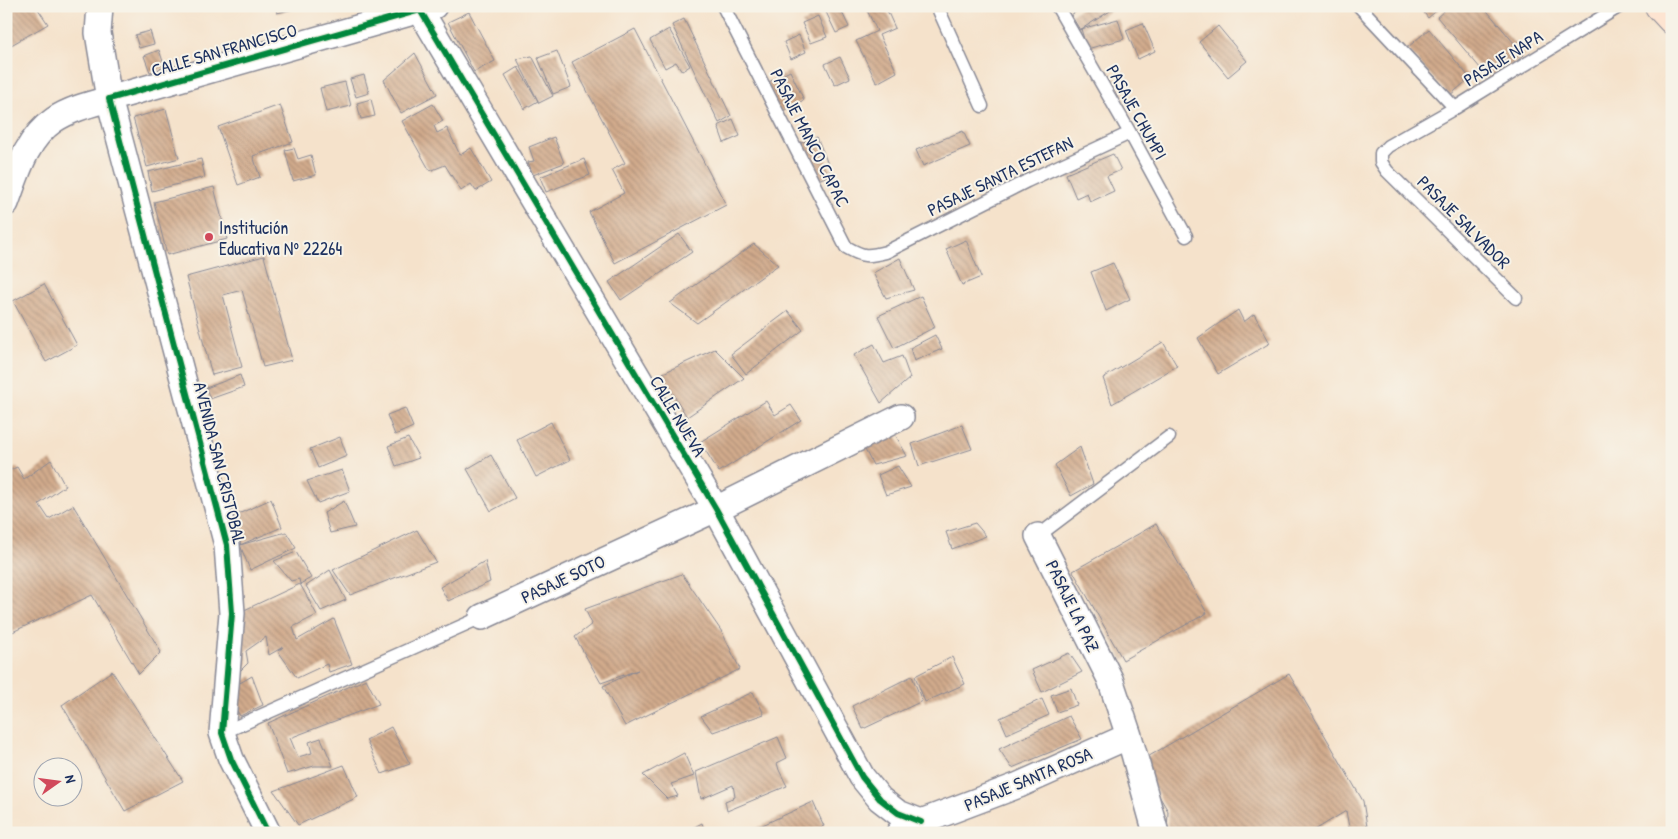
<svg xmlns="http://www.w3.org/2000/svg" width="1678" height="839" font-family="'Patrick Hand',sans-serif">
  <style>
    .building { fill: url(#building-back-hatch) }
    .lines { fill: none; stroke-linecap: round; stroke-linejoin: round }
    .service-casing { stroke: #888894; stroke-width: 15 }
    .minor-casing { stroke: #888894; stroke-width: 28 }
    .secondary-casing { stroke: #888894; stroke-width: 30 }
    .service { stroke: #fff; stroke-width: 12 }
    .minor { stroke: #fff; stroke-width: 25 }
    .secondary { stroke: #fde4d1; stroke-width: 28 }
    .cycleway-casing { stroke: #f7f3e8; stroke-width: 9 }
    .cycleway { stroke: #00873e; stroke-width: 6 }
    .poi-dot { fill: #d1495b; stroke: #f7f3e8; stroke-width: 2 }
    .labels { text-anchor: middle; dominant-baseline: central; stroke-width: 4; stroke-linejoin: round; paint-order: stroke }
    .street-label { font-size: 18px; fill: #1b2f5e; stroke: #f7f3e8 }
    .poi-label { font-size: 18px; fill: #1b2f5e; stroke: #f7f3e8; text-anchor: start }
  </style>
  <defs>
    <pattern id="building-back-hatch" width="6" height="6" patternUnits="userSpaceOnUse" patternTransform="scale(1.25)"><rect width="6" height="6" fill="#d2ab8c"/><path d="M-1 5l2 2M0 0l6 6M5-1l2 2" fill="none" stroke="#aa8c76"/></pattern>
  </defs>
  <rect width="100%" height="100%" fill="#f7f3e8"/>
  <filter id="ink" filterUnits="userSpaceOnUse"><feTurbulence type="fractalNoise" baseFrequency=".02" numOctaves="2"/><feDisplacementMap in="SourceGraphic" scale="10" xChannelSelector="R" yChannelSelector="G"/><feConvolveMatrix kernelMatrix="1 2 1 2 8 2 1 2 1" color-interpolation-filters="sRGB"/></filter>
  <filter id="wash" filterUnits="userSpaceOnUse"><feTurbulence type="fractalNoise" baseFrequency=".0096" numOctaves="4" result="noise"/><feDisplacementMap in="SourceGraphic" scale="20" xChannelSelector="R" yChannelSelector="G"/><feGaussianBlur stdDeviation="1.12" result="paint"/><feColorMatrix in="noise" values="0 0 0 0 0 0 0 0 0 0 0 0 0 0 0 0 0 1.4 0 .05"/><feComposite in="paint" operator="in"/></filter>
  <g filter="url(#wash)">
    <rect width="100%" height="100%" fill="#f5e2cb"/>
    <g id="blocks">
      <path class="building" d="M6,6h30l12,18 -42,24z
        M275,6h26v1l-24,6z
        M838,6h1l10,21 -13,6 -10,-21z
        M865,6h20l10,22 -16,7 18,37 -20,11 -21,-42 21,-10z
        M1084,6h34l-38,24 -9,-15z
        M1419,6h23l-14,12z
        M1450,6h33l41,49 -32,27 -55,-65z
        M469,12l26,49 -21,11 -26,-50z
        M818,16l9,21 -16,6 -9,-20z
        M684,19l47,97 -12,7 -47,-98z
        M1118,19l6,20 -37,10 -6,-20z
        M1143,23l12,28 -17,8 -12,-29z
        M1218,26l29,35 -19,16 -29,-35z
        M635,29l91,176 -111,58 -26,-51 35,-19 -12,-23 13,-7 -53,-101z
        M669,29l21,37 -8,5 -6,-9 -11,6 -15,-28z
        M1429,29l41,49 -21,18 -42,-48z
        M150,31l4,13 -15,4 -4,-13z
        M799,35l7,17 -15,7 -7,-17z
        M159,50l6,17 -15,5 -6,-16z
        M557,51l14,36 -18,7 -15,-36z
        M415,53l22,41 -36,19 -17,-33z
        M532,56l21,40 -14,7 -22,-44z
        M840,57l10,21 -15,7 -10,-21z
        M518,67l20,34 -14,8 -19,-34z
        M790,71l14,29 -25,13 -14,-29z
        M364,75l5,18 -13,4 -6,-18z
        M345,82l6,24 -25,6 -6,-24z
        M371,99l4,17 -14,3 -4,-16z
        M433,104l10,17 -9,5 3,7 10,-5 13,27 11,-7 20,34 -15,9 -5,-7 -10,7 -16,-26 -15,6 -28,-50z
        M280,105l13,37 -40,14 7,21 -22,8 -20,-58z
        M166,109l13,49 -32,9 -14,-49z
        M733,119l7,17 -16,7 -6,-17z
        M963,131l7,15 -47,20 -7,-16z
        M554,137l10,26 -31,12 -5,-13 6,-1 -5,-14z
        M817,137l15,37 -18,8 -16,-38z
        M294,148l4,11 13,-4 5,20 -23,6 -8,-31z
        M1113,154l8,16 -14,6 7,15 -24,11 -3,-9 -11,5 -10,-24z
        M201,159l4,18 -53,14 -4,-19z
        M584,159l6,16 -44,17 -6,-15z
        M214,187l13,52 -60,16 -13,-53z
        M679,234l13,18 -71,48 -12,-18z
        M966,240l15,37 -19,8 -16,-36z
        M754,244l24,21 -81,58 -27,-20z
        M264,256l28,104 -29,7 -21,-77 -19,5 19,72 -30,8 -26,-98z
        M900,258l14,32 -28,8 -13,-25z
        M1113,263l17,36 -24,12 -15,-39z
        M44,284l33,61 -31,17 -33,-61z
        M921,296l14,31 -41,21 -16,-32z
        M1238,310l6,12 10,-8 16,29 -52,31 -20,-36z
        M788,311l15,19 -57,44 -15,-20z
        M935,335l7,14 -28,12 -4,-13z
        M1163,342l14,24 -65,38 -9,-26z
        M874,344l10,19 18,-7 8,22 -29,25 -27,-48z
        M715,349l29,29 -57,39 -26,-43z
        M240,375l4,12 -34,12 -4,-11z
        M766,401l9,14 16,-10 10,15 -82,52 -19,-30z
        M405,408l8,19 -18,8 -8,-20z
        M551,422l19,38 -34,17 -19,-37z
        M962,425l10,24 -53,17 -7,-22z
        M895,434l12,22 -34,9 -10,-19z
        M340,437l7,19 -29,12 -8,-19z
        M408,438l11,20 -23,8 -8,-20z
        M1080,447l13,37 -22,12 -16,-31z
        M491,455l24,43 -24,13 -24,-42z
        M51,460l14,26 -26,18 10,15 24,-14 88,147 -22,22 -47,-79 -86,40v-163l11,-5 7,12z
        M898,466l13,21 -25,8 -8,-20z
        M342,470l8,21 -32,12 -11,-22z
        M271,499l11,28 -42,18 -8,-28z
        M344,501l11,26 -25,6 -6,-20z
        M975,523l11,13 -34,13 -6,-17z
        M1156,524l51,89 -84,47 -50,-89z
        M417,530l19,32 -86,33 -17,-25z
        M286,532l10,16 -46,22 -10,-25z
        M296,552l15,26 -11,6 -1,-5 -8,2 -17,-20z
        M485,561l5,21 -42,19 -8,-14z
        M330,570l16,30 -25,11 -15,-25z
        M682,574l40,58 18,37 -115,57 -22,-40 35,-16 -37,13 -26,-46 17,-13 -7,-15z
        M300,584l17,31 -24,12 4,13 37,-21 18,45 -23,8 -2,-8 -30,14 -19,-27 5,-4 -14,8 -3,-18 -20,14 2,12 -7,7 -6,-14 3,-43z
        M1069,653l13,19 -40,20 -10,-22z
        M952,657l13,27 -40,18 -10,-26z
        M112,671l71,110 -58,30 -63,-106z
        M1289,674l74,127 5,32h-18l-4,-22 -36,22h-143l1,-22 -29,-49z
        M252,676l11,29 -23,11 -14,-25z
        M912,676l10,25 -59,28 -11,-23z
        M366,679l13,25 -89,34 8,19 14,-4 -3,-11 12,-4 12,28h-19l-27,8 -19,-51z
        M1071,688l6,17 -20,7 -6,-17z
        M753,692l11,22 -51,18 -12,-16z
        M1042,699l7,16 -42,19 -7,-16z
        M1069,716l13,23 -70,29 -13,-19z
        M391,727l19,37 -28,10 -16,-34z
        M778,737l9,21 -10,5 2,7 8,16 -60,25 -2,-10 10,-4 -2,-12 -32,14 -5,-27z
        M684,753l10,23 -23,8 7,12 -11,3 -24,-24z
        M344,765l14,32 -60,28 -24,-34z
        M813,802l11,24 -18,7h-61z
        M702,823l3,10h-22z"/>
    </g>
  </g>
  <g filter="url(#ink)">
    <use href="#blocks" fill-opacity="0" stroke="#888894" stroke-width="1"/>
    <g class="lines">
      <defs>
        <path id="service" d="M723,6l123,241c17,10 21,10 40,5l141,-71 103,-48
          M937,6l45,100
          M1057,6l73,127 56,103
          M1359,6l96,102
          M1516,298l-129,-127 -6,-9v-9l7,-7 67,-38 165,-102
          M1038,536l131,-99
          M222,733l260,-116"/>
        <path id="minor" d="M420,10l296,499 146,268 18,22 18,14 23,9
          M6,203c11,-30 20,-64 48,-83 16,-11 37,-16 55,-21l-11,-66 2,-27
          M1038,536l72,143 19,57 27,97
          M482,617l234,-108 185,-92
          M268,833l-37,-74 -9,-26 10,-120 -5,-68 -118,-446 325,-93
          M899,833l22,-11 98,-37 110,-49"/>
        <path id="secondary" d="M1659,6l13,14"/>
      </defs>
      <use href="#service" class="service-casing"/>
      <use href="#minor" class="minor-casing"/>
      <use href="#secondary" class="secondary-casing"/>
      <use href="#service" class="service"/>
      <use href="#minor" class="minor"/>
      <use href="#secondary" class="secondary"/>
      <defs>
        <path id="cycleway" d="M420,10l296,499 146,268 18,22 18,14 23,9
          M268,833l-37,-74 -9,-26 10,-120 -5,-68 -118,-446 325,-93"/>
      </defs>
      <use href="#cycleway" class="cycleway-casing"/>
      <use href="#cycleway" class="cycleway"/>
    </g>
  </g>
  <circle class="poi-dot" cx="209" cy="237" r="5"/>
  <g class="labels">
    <g class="street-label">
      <text transform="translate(224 50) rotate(-16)">CALLE SAN FRANCISCO</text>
      <text transform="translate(1503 58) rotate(-32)">PASAJE NAPA</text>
      <text transform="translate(1137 112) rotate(61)">PASAJE CHUMPI</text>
      <text transform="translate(810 138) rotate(63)">PASAJE MANCO CAPAC</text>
      <text transform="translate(1000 176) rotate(-26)">PASAJE SANTA ESTEFAN</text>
      <text transform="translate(1464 222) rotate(45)">PASAJE SALVADOR</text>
      <text transform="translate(678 416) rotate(59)">CALLE NUEVA</text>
      <text transform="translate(220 463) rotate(76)">AVENIDA SAN CRISTOBAL</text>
      <text transform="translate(563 579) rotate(-25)">PASAJE SOTO</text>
      <text transform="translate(1073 606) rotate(64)">PASAJE LA PAZ</text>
      <text transform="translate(1028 779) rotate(-23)">PASAJE SANTA ROSA</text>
    </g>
    <g class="poi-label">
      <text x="219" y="227">Institución<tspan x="219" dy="21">Educativa Nº 22264</tspan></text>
    </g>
  </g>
  <rect width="1678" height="839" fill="none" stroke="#f7f3e8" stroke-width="25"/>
  <g transform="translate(58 782) rotate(76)"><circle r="24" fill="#f7f3e8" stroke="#9fa5b1"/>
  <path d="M0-4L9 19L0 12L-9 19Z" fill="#d1495b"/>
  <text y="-8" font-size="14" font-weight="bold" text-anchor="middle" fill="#1b2f5e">N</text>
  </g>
</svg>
